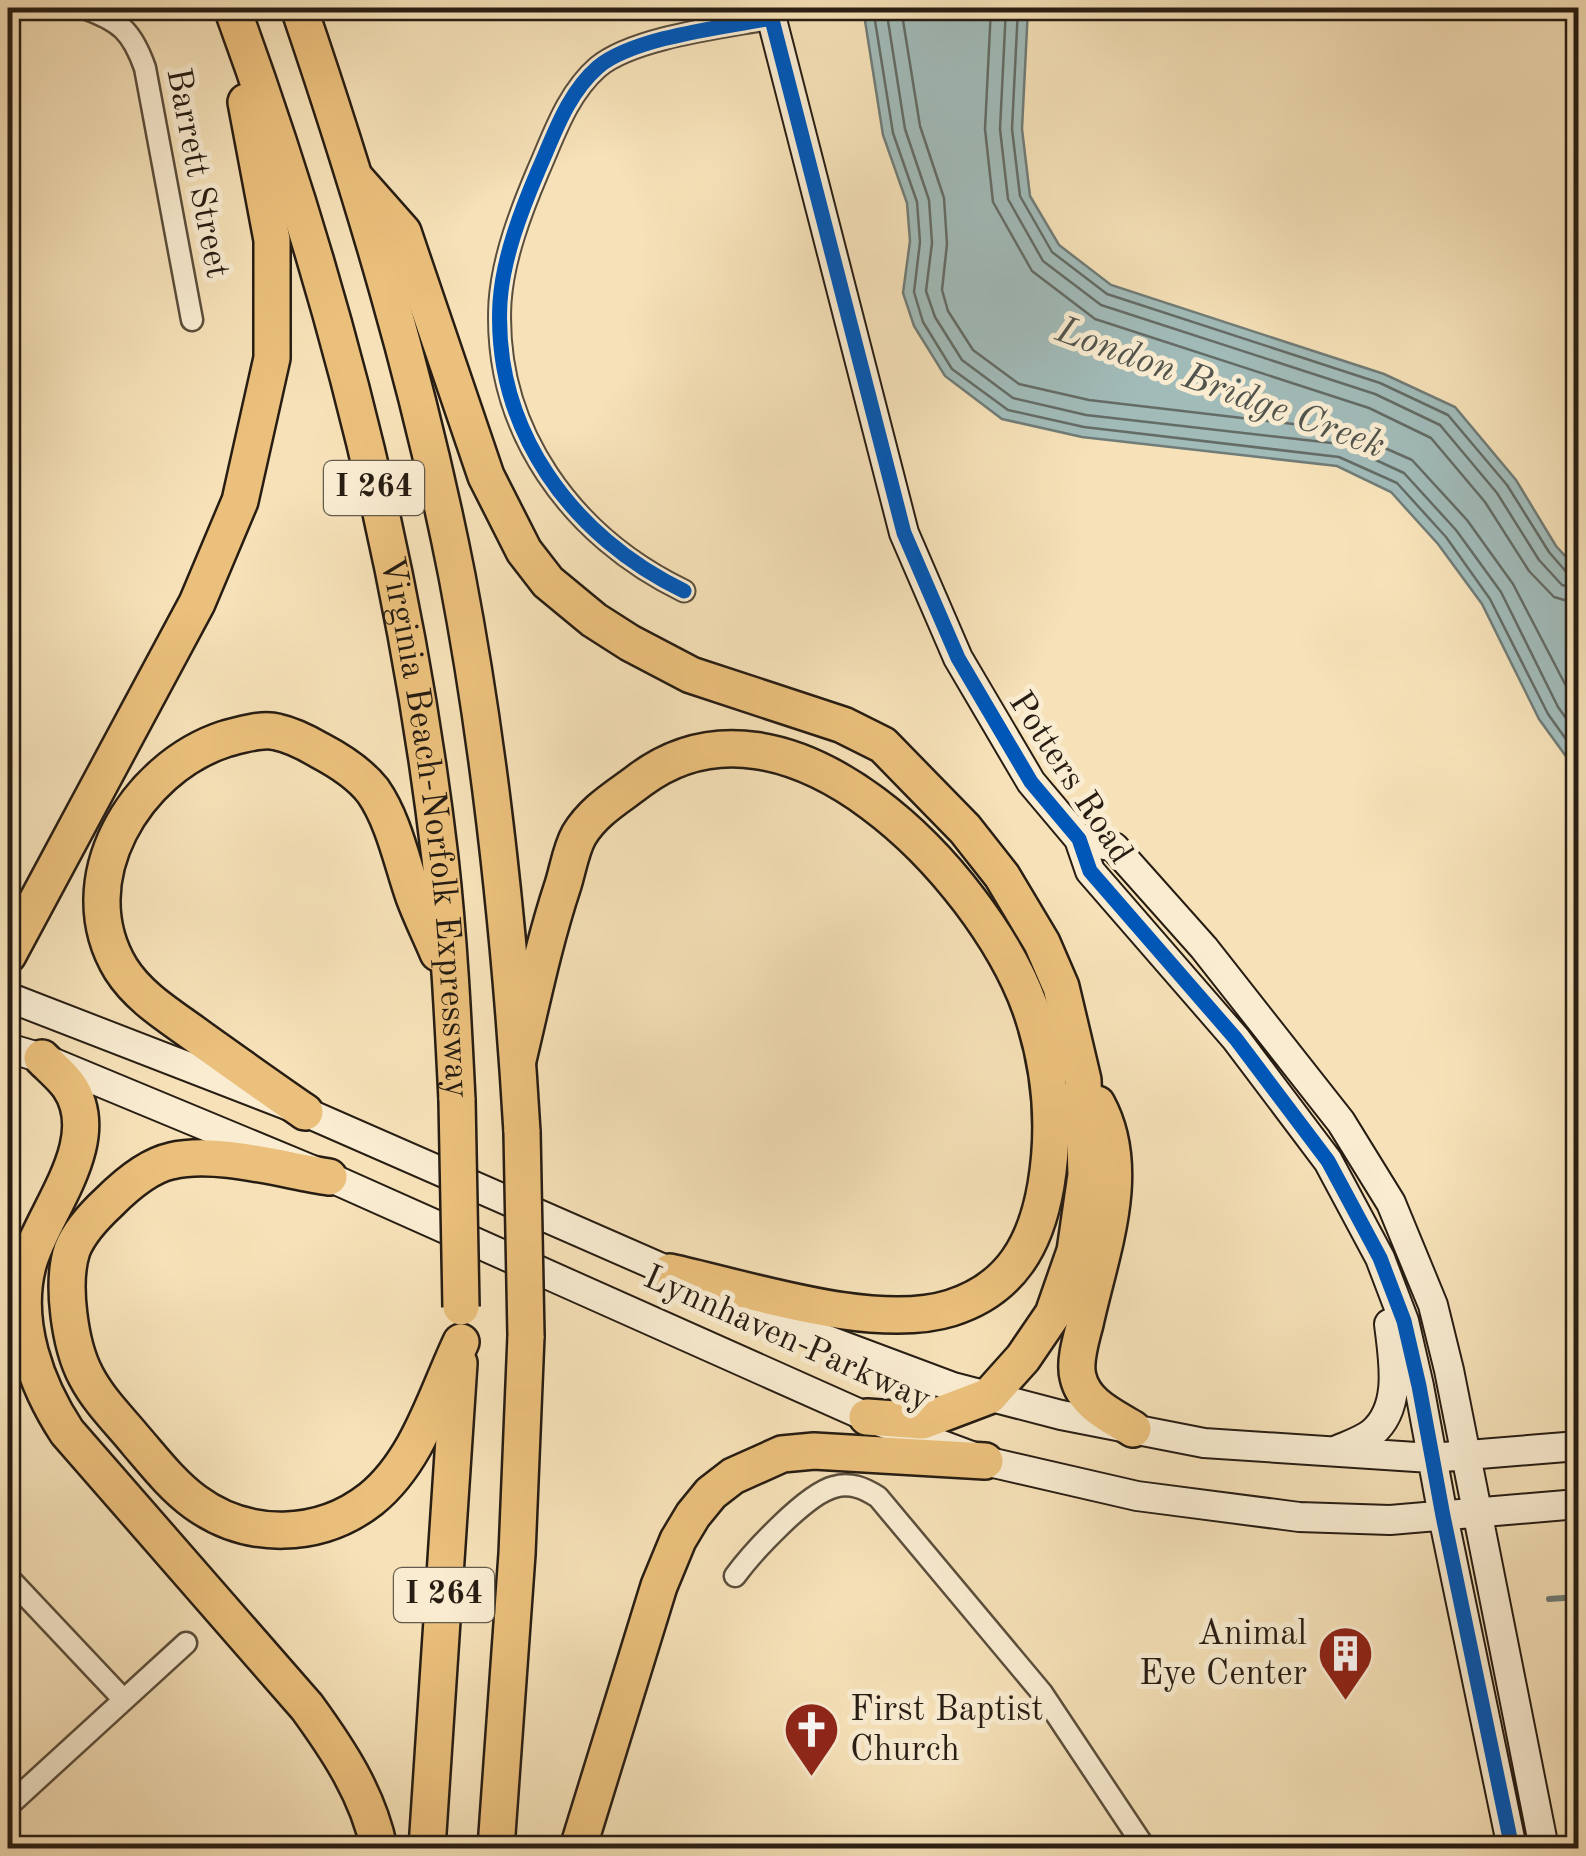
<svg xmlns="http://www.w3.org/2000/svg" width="1586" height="1856" font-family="'Old Standard TT',serif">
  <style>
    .water { fill: #a1bbb9; stroke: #707c77; stroke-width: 2.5 }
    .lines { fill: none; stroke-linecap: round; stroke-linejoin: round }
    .shore { stroke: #646c66; stroke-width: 2.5 }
    .stream { stroke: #707c77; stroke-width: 6 }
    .street-casing { stroke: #5b4e3c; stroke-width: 25 }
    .secondary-casing { stroke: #271d13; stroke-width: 32 }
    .highway-casing { stroke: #271d13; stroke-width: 40 }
    .street { stroke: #f9ecd1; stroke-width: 20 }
    .secondary { stroke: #f9ecd1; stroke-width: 28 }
    .highway { stroke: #ebc07c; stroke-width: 35 }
    .highway-bridge-casing { stroke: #271d13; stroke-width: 40; stroke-linecap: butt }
    .highway-bridge { stroke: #ebc07c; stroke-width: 35 }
    .cycleway-casing { stroke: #f9ecd1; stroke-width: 21 }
    .cycleway { stroke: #0057b8; stroke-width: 15 }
    .labels { text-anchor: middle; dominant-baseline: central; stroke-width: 10; stroke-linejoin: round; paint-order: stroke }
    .shield { fill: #f9ecd1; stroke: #665b4c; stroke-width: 2.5 }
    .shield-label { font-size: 32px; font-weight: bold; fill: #271d13 }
    .street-label { font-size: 35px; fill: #271d13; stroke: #f9ecd1 }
    .poi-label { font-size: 35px; fill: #271d13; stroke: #f9ecd1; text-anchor: end }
    .water-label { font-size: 38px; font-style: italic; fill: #52544d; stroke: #f9ecd1 }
  </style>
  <rect width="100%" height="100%" fill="#f6e1b8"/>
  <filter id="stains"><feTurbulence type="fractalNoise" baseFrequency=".002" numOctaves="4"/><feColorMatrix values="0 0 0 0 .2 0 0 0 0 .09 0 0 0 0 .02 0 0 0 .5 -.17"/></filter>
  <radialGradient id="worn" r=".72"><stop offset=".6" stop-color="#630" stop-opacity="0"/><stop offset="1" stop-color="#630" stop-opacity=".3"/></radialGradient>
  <path class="water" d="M863,8h165l-6,121 8,67 29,49 52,40 273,89 71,33 61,73 40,66 22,24v203l-39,-54 -57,-115 -44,-60 -47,-52 -54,-26 -255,-29 -80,-18 -57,-43 -31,-50 -11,-33 7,-52 -3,-38 -24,-68z"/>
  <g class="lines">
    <path class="shore" d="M873,8l20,125 24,69 3,40 -6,50 9,30 29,47 56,41 76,17 255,30 58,26 49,54 44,62 58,115 30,42
      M886,8l19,121 24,71 3,43 -6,48 9,26 27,43 51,38 73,17 255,29 63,29 52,57 45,62 57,115 20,28
      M901,8l19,118 24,72 3,46 -5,46 6,21 25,39 46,34 70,16 255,30 68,30 55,60 46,64 65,125
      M991,8l-6,121 8,73 39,69 63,48 274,89 62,30 54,64 44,69 25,26 24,7
      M1006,8l-6,121 8,70 35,62 58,44 274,89 65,31 57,68 42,67 23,25 16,4
      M1018,8l-6,121 8,67 32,56 55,42 273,89 68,32 59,70 42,67 19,22 10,2"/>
    <path class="stream" d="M1549,1599l29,-2"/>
    <defs>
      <path id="street" d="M84,8c36,13 48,23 61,60l47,252
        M684,591c-112,-54 -191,-161 -184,-289 3,-44 21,-91 38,-131 16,-36 29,-77 60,-104 36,-30 127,-40 174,-49
        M735,1576c17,-23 71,-82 99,-89 16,-5 30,1 44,10l164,196 103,155
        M8,1577l116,123
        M8,1806l178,-163"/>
      <path id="secondary" d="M769,8l135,525 54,125 73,124 48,57 11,32 146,168 92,122 52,97 24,63 15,65 24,130 69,332
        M1079,839l35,8 90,101 137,174 50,81 42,102 16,65 95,478
        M8,997l297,115 384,168
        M8,1048l34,10 287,119 538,240 118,44 152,35 162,21 91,3 188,-16
        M733,1299l81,36 139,52 108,28 143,28 227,15 147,-12
        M1335,1451c11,-5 27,-10 37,-18 31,-26 21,-74 17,-109"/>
      <g id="highway">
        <path id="s1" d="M232,8c100,274 174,560 208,850 9,80 13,161 17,242"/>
        <path d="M299,8c63,185 120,375 158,568 35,183 54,370 65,556"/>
        <path d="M357,180l46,52 83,244 38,75 24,31 46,38 36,23 61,32 152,50 40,20 82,84 37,47 40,67 19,44 22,93 3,95 -11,76 -22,63 -30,44 -34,38 -66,25 -56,-4"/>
        <path d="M8,955l189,-352 43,-102 32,-143v-118l-26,-138"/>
        <path d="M42,1058c9,9 20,18 27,28 38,56 -27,126 -41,179 -15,57 8,120 39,167l240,275c32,44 61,88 72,141"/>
        <path d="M518,1060c14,-59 26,-118 45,-175 5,-16 8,-36 16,-50 15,-25 39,-38 61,-55 148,-110 342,96 390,227 20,57 26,118 16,178 -10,59 -35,104 -95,123 -76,24 -203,-19 -281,-36"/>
        <path d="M1097,1104c37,67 3,150 -12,220 -4,15 -11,38 -7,53 6,27 34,39 55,52"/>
        <path d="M305,1112c-35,-24 -70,-49 -105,-74 -28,-21 -60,-39 -79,-69 -54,-89 15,-201 104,-230 15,-4 37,-11 52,-7 14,3 30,11 42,18 19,10 41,24 54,41 21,30 29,72 41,106 7,19 16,37 24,56"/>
        <path d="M329,1177c-46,-7 -113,-27 -158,-16 -23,5 -46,25 -62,41 -14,13 -30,30 -37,48 -11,34 -2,96 14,126 13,25 34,45 51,66 18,21 36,44 58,60 53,39 125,37 176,-3 47,-38 65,-104 90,-157"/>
        <path d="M427,1848l32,-485"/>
        <path d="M496,1848l21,-294 9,-218"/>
        <path d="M578,1848l81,-262 19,-46 15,-25 18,-22 22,-17 49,-22 32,-3 171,10"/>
      </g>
    </defs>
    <use href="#street" class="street-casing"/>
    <use href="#secondary" class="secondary-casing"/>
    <use href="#highway" class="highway-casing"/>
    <use href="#street" class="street"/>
    <use href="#secondary" class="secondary"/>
    <use href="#highway" class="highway"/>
    <defs>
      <path id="highway-bridge" d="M457,1100l4,207
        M522,1132l4,204"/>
    </defs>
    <use href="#highway-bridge" class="highway-bridge-casing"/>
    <use href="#highway-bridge" class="highway-bridge"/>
    <defs>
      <path id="cycleway" d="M769,8l135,525 54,125 73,124 48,57 11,32 146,168 92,122 52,97 24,63 15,65 24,130 69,332
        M684,591c-112,-54 -191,-161 -184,-289 3,-44 21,-91 38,-131 16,-36 29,-77 60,-104 36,-30 127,-40 174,-49"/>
    </defs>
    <use href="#cycleway" class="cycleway-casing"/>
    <use href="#cycleway" class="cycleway"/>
  </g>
  <defs>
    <symbol id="building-pin" viewBox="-11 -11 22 30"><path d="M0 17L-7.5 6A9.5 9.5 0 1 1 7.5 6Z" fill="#8f2418" stroke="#f9ecd1"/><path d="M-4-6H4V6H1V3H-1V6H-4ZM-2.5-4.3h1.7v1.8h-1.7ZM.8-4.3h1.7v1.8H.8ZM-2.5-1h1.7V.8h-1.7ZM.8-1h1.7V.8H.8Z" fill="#fff"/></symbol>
    <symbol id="church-pin" viewBox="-11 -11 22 30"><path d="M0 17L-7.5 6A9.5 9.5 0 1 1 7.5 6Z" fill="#8f2418" stroke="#f9ecd1"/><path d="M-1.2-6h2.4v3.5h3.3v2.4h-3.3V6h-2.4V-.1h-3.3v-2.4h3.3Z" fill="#fff"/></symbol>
  </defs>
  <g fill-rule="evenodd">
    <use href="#building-pin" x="1314" y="1622" width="63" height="86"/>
    <use href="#church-pin" x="780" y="1698" width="63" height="86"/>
  </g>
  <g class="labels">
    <g class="shield">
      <rect x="324" y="461" width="100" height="54" rx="8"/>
      <rect x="394" y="1568" width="100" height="54" rx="8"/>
    </g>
    <g class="shield-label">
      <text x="374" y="488">I 264</text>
      <text x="444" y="1595">I 264</text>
    </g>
    <g class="street-label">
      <text transform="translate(197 173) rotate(79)">Barrett Street</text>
      <text transform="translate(1070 778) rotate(57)">Potters Road</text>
      <text stroke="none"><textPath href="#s1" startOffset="845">Virginia Beach-Norfolk Expressway</textPath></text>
      <text transform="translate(787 1339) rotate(24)">Lynnhaven Parkway</text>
    </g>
    <g class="poi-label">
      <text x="1307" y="1634">Animal<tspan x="1307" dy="40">Eye Center</tspan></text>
      <text x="850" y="1710" text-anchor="start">First Baptist<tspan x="850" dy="40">Church</tspan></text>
    </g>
    <g class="water-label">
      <text transform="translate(1220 389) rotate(20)">London Bridge Creek</text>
    </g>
  </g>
  <rect width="1586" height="1856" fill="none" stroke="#f6e1b8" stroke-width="40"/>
  <rect x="10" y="10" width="1566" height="1836" fill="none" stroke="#271d13" stroke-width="5"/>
  <rect x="20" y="20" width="1546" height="1816" fill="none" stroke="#271d13" stroke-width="2.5"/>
  <rect width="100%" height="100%" filter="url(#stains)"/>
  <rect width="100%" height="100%" fill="url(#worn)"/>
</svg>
